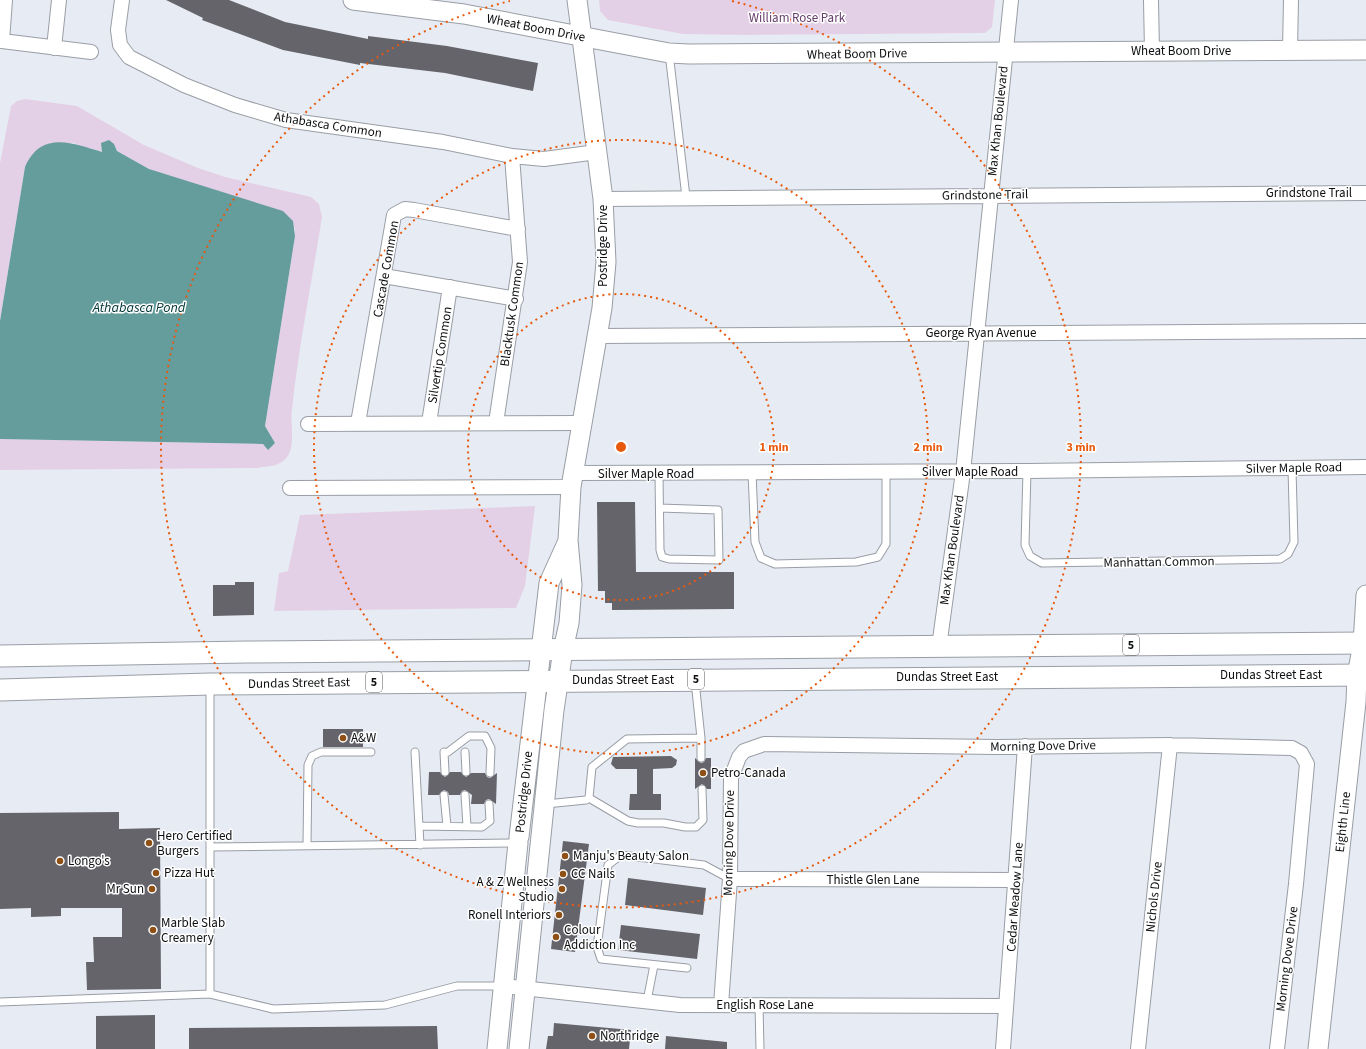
<svg xmlns="http://www.w3.org/2000/svg" width="1366" height="1049" font-family="'Source Sans 3',sans-serif">
  <style>
    .green { fill: #e4d0e6 }
    .water { fill: #659c9c }
    .building { fill: #65646b }
    .lines { fill: none; stroke-linecap: round; stroke-linejoin: round }
    .lane-casing { stroke: #999da4; stroke-width: 9 }
    .street-casing { stroke: #999da4; stroke-width: 16 }
    .secondary-casing { stroke: #999da4; stroke-width: 21 }
    .primary-casing { stroke: #999da4; stroke-width: 23 }
    .lane { stroke: #fff; stroke-width: 7 }
    .street { stroke: #fff; stroke-width: 14 }
    .secondary { stroke: #fff; stroke-width: 19 }
    .primary { stroke: #fff; stroke-width: 21 }
    .ring { fill: none; stroke: #e8590c; stroke-width: 2; stroke-dasharray: 2 4 }
    .poi-dot { fill: #8f5016; stroke: #fff; stroke-width: 1.5 }
    .labels { text-anchor: middle; dominant-baseline: central; stroke-width: 3; stroke-linejoin: round; paint-order: stroke }
    .shield { fill: #fff; stroke: #555658; stroke-width: 1 }
    .shield-label { font-size: 12px; font-weight: bold; fill: #0c0e10 }
    .park-label { font-size: 13px; fill: #663e6c; stroke: #fff }
    .street-label { font-size: 13px; fill: #0c0e10; stroke: #fff }
    .poi-label { font-size: 13px; fill: #0c0e10; stroke: #fff; text-anchor: start }
    .water-label { font-size: 14px; font-style: italic; fill: #003536; stroke: #fff }
    .centre { fill: #e8590c; stroke: #fff; stroke-width: 2 }
    .ring-label { font-size: 12px; text-anchor: middle; font-weight: bold; fill: #e8590c; stroke: #fff; stroke-width: 3; stroke-linejoin: round; paint-order: stroke }
  </style>
  <rect width="100%" height="100%" fill="#e7ecf4"/>
  <path class="green" d="M599,0h396l-3,27 -7,6 -238,2 -64,-1 -75,-14 -8,-9z
    M25,99l52,7 67,39 54,23 27,9 86,20 8,7 3,13c-10,64 -23,128 -30,192 -2,14 3,33 -3,45 -7,13 -21,12 -32,14l-257,2v-31l263,5 6,5 6,-6 -10,-17 30,-190v-8l-146,-59 -32,-18 -3,-7 -13,2 1,6 -29,-9h-22l-26,24 -25,154v-158l11,-57 6,-5z
    M535,506l-10,80 -9,22 -242,3 5,-38 9,-2 12,-56z"/>
  <path class="water" d="M109,140l5,4 3,7 32,18 134,42 10,10 2,15 -30,190 10,17 -7,7 -5,-6 -263,-5v-118l25,-154c16,-37 48,-24 77,-15l-1,-9z"/>
  <path class="building" d="M166,0h63l56,22 83,17v-3l79,10 91,17 -5,28 -88,-18 -85,-10v2l-77,-15 -81,-30 1,-2z
    M597,502h38l1,70h98v37l-122,1v-7h-7v-12h-7z
    M235,582h19v33l-41,1v-31h22z
    M323,729h40v18h-40z
    M671,756l6,4 -1,5 -4,3 -19,1v25h8v16h-32l1,-16h7v-25h-21l-5,-5 2,-7z
    M695,758l6,5 3,-1 2,-4h5v31h-4l-5,-5 -7,5z
    M429,772h11l5,5 5,-5h11l5,5 5,-4h14l2,4 3,1 7,-5 -1,31 -7,-5 -3,1 -2,4h-13l1,-9 -7,-5 -3,1 -2,4h-11l-1,-3 -4,-2 -5,5h-11z
    M119,812v17l41,-1 1,161 -74,1 -1,-28h8l-1,-25h29v-29h-61v8l-30,1v-9l-31,1v-96z
    M563,841l26,3 -14,108 -24,-3z
    M628,878l78,10 -3,27 -78,-10z
    M621,925l79,9 -3,25 -79,-9z
    M155,1015v34h-59v-33z
    M554,1023l77,7 -2,19h-83l2,-13h5z
    M437,1026l1,23h-249v-21z
    M666,1036l61,6v7h-62z"/>
  <g class="lines">
    <defs>
      <path id="lane" d="M669,53l17,144
        M1027,471l-2,74 5,11 12,7 238,-4 8,-5 6,-12 -2,-73
        M752,473l3,69 6,16 14,6 81,-2 22,-5 8,-13v-72
        M659,474l1,76 2,7 7,2 50,1 -1,-50 -58,-2
        M701,738v20
        M415,752l5,93
        M444,752l1,20
        M448,752l21,-16h16l6,12 -1,25
        M465,752l1,20
        M444,795l3,31
        M465,795l2,31
        M589,798l39,23 10,2h26l21,4h11l7,-7 -1,-31
        M546,804l40,-4 3,-2 3,-31 35,-28 74,-1 -6,-57
        M419,826l63,1 8,-6 -1,-17
        M307,846l1,-81 4,-9 9,-4h50
        M210,847l308,-4
        M687,968l-86,-9 -4,-12 11,-82 13,-10 83,10 26,14
        M210,994v-308
        M647,1001l7,-36
        M0,1002l210,-8 63,15 112,-4 72,-19h46
        M759,1005l1,44"/>
      <path id="street" d="M5,0l-3,41 89,11
        M122,0l-4,30 2,15 9,12 55,28 51,20 51,15 157,22 69,14 32,3 53,-7
        M1151,0l1,51
        M54,48l5,-48
        M1290,50l1,-50
        M603,199l763,-6
        M384,276l132,23
        M597,336l769,-5
        M358,423l36,-208 11,-6 9,1 104,19
        M429,423l21,-136
        M496,423l24,-161 -8,-106
        M308,424l275,-1
        M574,473l453,-2 339,-4
        M290,488l281,-1
        M939,647l24,-175 48,-472
        M730,879l286,1
        M503,986l177,19 326,1
        M721,1005l9,-126 1,-101 8,-21 5,-6 20,-7 233,3 173,-2 122,3 9,5 6,11 -11,120 -19,165
        M1003,1049l22,-303
        M1138,1049l32,-304"/>
      <path id="secondary" d="M353,0l111,14 205,39 20,1 677,-4
        M519,837l30,-254 19,-42
        M497,1049l21,-206
        M519,1049l35,-339 9,-60 6,-27 3,-38 -4,-45 3,-53 31,-179 4,-46 -3,-63 -26,-199
        M1318,1049l38,-347 1,-27 6,-31 3,-49"/>
      <path id="primary" d="M0,656l247,-4 1119,-9
        M0,690l210,-6 1156,-9"/>
    </defs>
    <use href="#lane" class="lane-casing"/>
    <use href="#street" class="street-casing"/>
    <use href="#secondary" class="secondary-casing"/>
    <use href="#primary" class="primary-casing"/>
    <use href="#lane" class="lane"/>
    <use href="#street" class="street"/>
    <use href="#secondary" class="secondary"/>
    <use href="#primary" class="primary"/>
  </g>
  <g class="ring">
    <circle cx="621" cy="447" r="153"/>
    <circle cx="621" cy="447" r="307"/>
    <path d="M732 1A460 460 0 1 1 510 1"/>
  </g>
  <g class="poi-dot">
    <circle cx="343" cy="738" r="4"/>
    <circle cx="703" cy="773" r="4"/>
    <circle cx="149" cy="843" r="4"/>
    <circle cx="565" cy="856" r="4"/>
    <circle cx="60" cy="861" r="4"/>
    <circle cx="156" cy="873" r="4"/>
    <circle cx="563" cy="874" r="4"/>
    <circle cx="152" cy="889" r="4"/>
    <circle cx="562" cy="889" r="4"/>
    <circle cx="559" cy="915" r="4"/>
    <circle cx="153" cy="930" r="4"/>
    <circle cx="556" cy="937" r="4"/>
    <circle cx="592" cy="1036" r="4"/>
  </g>
  <g class="labels">
    <g class="shield">
      <rect x="1123" y="635" width="16" height="20" rx="3"/>
      <rect x="688" y="669" width="16" height="20" rx="3"/>
      <rect x="366" y="672" width="16" height="20" rx="3"/>
    </g>
    <g class="shield-label">
      <text x="1131" y="645">5</text>
      <text x="696" y="679">5</text>
      <text x="374" y="682">5</text>
    </g>
    <g class="park-label">
      <text x="797" y="18">William Rose Park</text>
    </g>
    <g class="street-label">
      <text transform="translate(536 28) rotate(11)">Wheat Boom Drive</text>
      <text x="1181" y="51">Wheat Boom Drive</text>
      <text transform="translate(857 54) rotate(-1)">Wheat Boom Drive</text>
      <text transform="translate(998 121) rotate(-84)">Max Khan Boulevard</text>
      <text transform="translate(328 125) rotate(9)">Athabasca Common</text>
      <text x="1309" y="193">Grindstone Trail</text>
      <text transform="translate(985 195) rotate(-1)">Grindstone Trail</text>
      <text transform="translate(603 246) rotate(-90)">Postridge Drive</text>
      <text transform="translate(386 269) rotate(-80)">Cascade Common</text>
      <text transform="translate(512 314) rotate(-82)">Blacktusk Common</text>
      <text x="981" y="333">George Ryan Avenue</text>
      <text transform="translate(440 355) rotate(-81)">Silvertip Common</text>
      <text transform="translate(1294 468) rotate(-1)">Silver Maple Road</text>
      <text x="970" y="472">Silver Maple Road</text>
      <text x="646" y="474">Silver Maple Road</text>
      <text transform="translate(952 550) rotate(-82)">Max Khan Boulevard</text>
      <text transform="translate(1159 562) rotate(-1)">Manhattan Common</text>
      <text x="1271" y="675">Dundas Street East</text>
      <text x="947" y="677">Dundas Street East</text>
      <text x="623" y="680">Dundas Street East</text>
      <text transform="translate(299 683) rotate(-1)">Dundas Street East</text>
      <text transform="translate(1043 746) rotate(-1)">Morning Dove Drive</text>
      <text transform="translate(524 792) rotate(-84)">Postridge Drive</text>
      <text transform="translate(1343 822) rotate(-84)">Eighth Line</text>
      <text transform="translate(729 843) rotate(-89)">Morning Dove Drive</text>
      <text x="873" y="880">Thistle Glen Lane</text>
      <text transform="translate(1015 897) rotate(-86)">Cedar Meadow Lane</text>
      <text transform="translate(1154 897) rotate(-84)">Nichols Drive</text>
      <text transform="translate(1287 959) rotate(-83)">Morning Dove Drive</text>
      <text x="765" y="1005">English Rose Lane</text>
    </g>
    <g class="poi-label">
      <text x="351" y="738">A&amp;W</text>
      <text x="711" y="773">Petro-Canada</text>
      <text x="157" y="836">Hero Certified<tspan x="157" dy="15">Burgers</tspan></text>
      <text x="573" y="856">Manju's Beauty Salon</text>
      <text x="68" y="861">Longo's</text>
      <text x="164" y="873">Pizza Hut</text>
      <text x="571" y="874">CC Nails</text>
      <text x="554" y="882" text-anchor="end">A &amp; Z Wellness<tspan x="554" dy="15">Studio</tspan></text>
      <text x="144" y="889" text-anchor="end">Mr Sun</text>
      <text x="551" y="915" text-anchor="end">Ronell Interiors</text>
      <text x="161" y="923">Marble Slab<tspan x="161" dy="15">Creamery</tspan></text>
      <text x="564" y="930">Colour<tspan x="564" dy="15">Addiction Inc</tspan></text>
      <text x="600" y="1036">Northridge</text>
    </g>
    <g class="water-label">
      <text x="139" y="308">Athabasca Pond</text>
    </g>
  </g>
  <circle cx="621" cy="447" r="6" class="centre"/>
  <g class="ring-label">
    <text x="774" y="451">1 min</text>
    <text x="928" y="451">2 min</text>
    <text x="1081" y="451">3 min</text>
  </g>
</svg>
